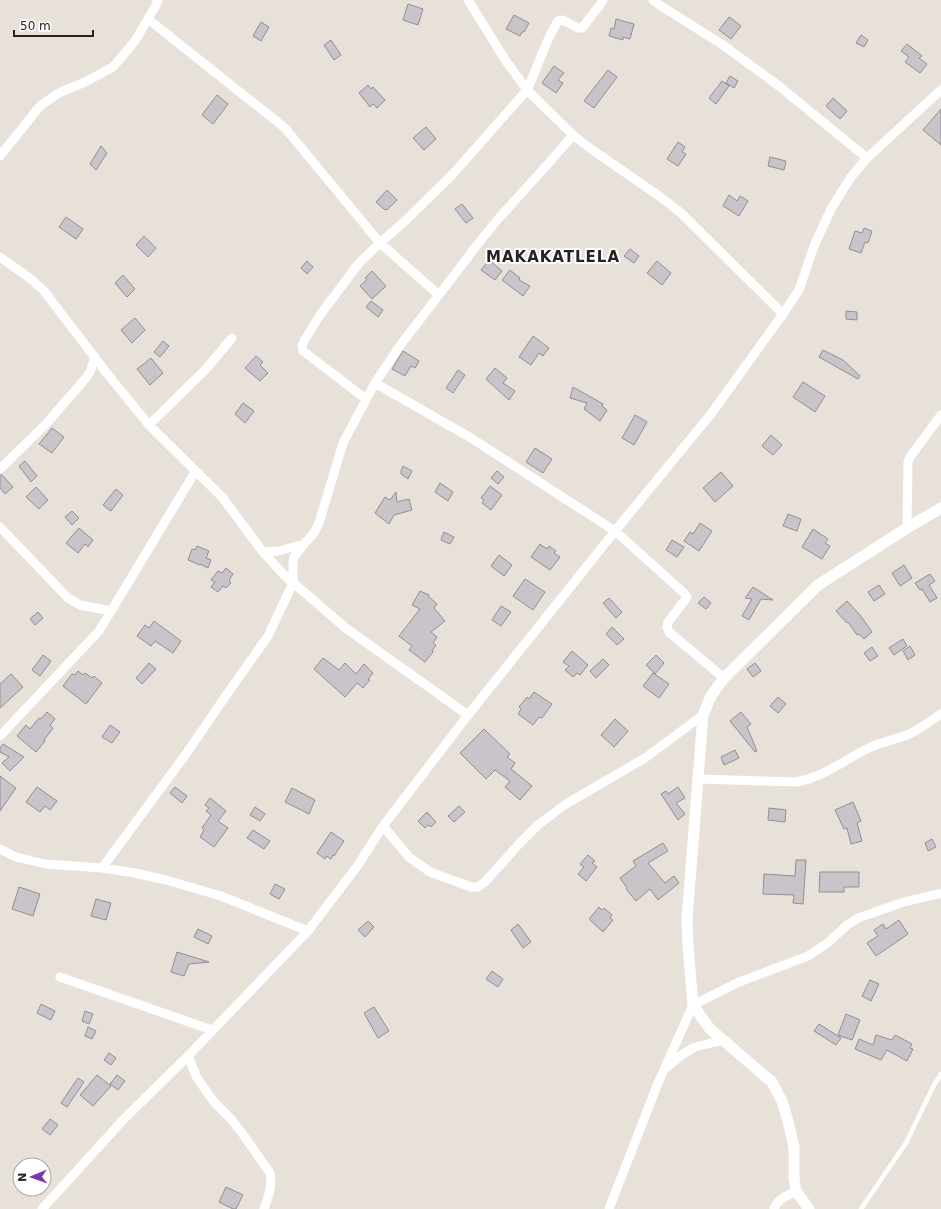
<svg xmlns="http://www.w3.org/2000/svg" width="941" height="1209" font-family="'DejaVu Sans',sans-serif">
  <style>
    .building { fill: #c9c3ca; stroke: #938d94 }
    .lines { fill: none; stroke-linecap: round; stroke-linejoin: round }
    .service { stroke: #fff; stroke-width: 4.5 }
    .minor { stroke: #fff; stroke-width: 9 }
    .tertiary { stroke: #fff; stroke-width: 11 }
    .labels { text-anchor: middle; dominant-baseline: central; stroke-width: 4; stroke-linejoin: round; paint-order: stroke }
    .district-label { font-size: 15px; font-weight: bold; letter-spacing: 1px; fill: #252220; stroke: #fff }
  </style>
  <rect width="100%" height="100%" fill="#e8e1d9"/>
  <path class="building" d="M408,4l15,5 -5,16 -15,-5z
    M514,15l15,8 -5,9h-2l-2,4 -14,-7z
    M729,17l12,9 -10,13 -12,-9z
    M616,19l18,5 -4,15 -7,-2v3l-14,-4 2,-8 3,1z
    M261,22l8,5 -8,14 -8,-5z
    M861,35l7,5 -4,7 -8,-4z
    M331,40l10,15 -7,5 -10,-15z
    M907,44l15,12 -3,2 8,6 -7,9 -15,-11 4,-5 -8,-6z
    M554,66l10,7 -6,7 5,3 -7,10 -14,-10z
    M608,70l9,7 -23,31 -10,-7z
    M730,76l8,5 -4,7 -8,-5z
    M722,81l7,5 -13,18 -7,-6z
    M368,85l3,4 2,-2 12,13 -8,8 -4,-4 -3,3 -11,-14z
    M217,95l11,9 -15,20 -11,-9z
    M833,98l14,13 -7,8 -14,-13z
    M941,109v36l-18,-15z
    M426,127l10,12 -12,11 -11,-12z
    M678,142l7,5 -3,5 4,2 -8,12 -11,-7z
    M101,146l6,7 -11,17 -6,-6z
    M770,157l16,4 -2,9 -16,-4z
    M387,190l10,10 -10,10 -1,-1 -1,1 -9,-8z
    M729,195l8,6 3,-5 8,5 -9,15 -16,-10z
    M462,204l11,14 -7,5 -11,-14z
    M66,217l17,12 -7,10 -17,-12z
    M864,228l8,3 -4,12 -3,-1 -4,11 -12,-4 6,-18 7,2z
    M144,236l12,12 -8,9 -12,-12z
    M630,249l9,7 -5,7 -10,-7z
    M489,260l13,11 -7,9 -14,-10z
    M307,261l6,6 -6,7 -6,-6z
    M657,261l14,12 -9,12 -15,-12z
    M510,270l10,8 -1,2 11,6 -7,10 -21,-16z
    M372,271l14,15 -14,13 -12,-13 7,-7 -2,-1z
    M123,275l12,14 -8,8 -12,-14z
    M371,301l12,9 -5,7 -12,-10z
    M846,311l11,1v8l-11,-1z
    M135,318l10,12 -13,13 -11,-13z
    M533,336l16,12 -6,8 -4,-3 -8,12 -12,-8z
    M163,341l6,5 -9,11 -6,-5z
    M823,350l20,10 17,16 -2,3 -39,-22z
    M403,351l16,10 -4,7 -4,-2 -6,10 -13,-7z
    M256,356l7,6 -3,3 8,8 -8,8 -15,-13z
    M151,358l12,15 -13,12 -13,-16z
    M495,368l12,10 -4,5 12,8 -6,9 -23,-21z
    M458,370l7,5 -12,18 -7,-5z
    M803,382l22,14 -10,16 -22,-15z
    M573,387l30,17 -1,2 5,4 -7,11 -16,-12 3,-6 -17,-5z
    M243,403l11,8 -9,12 -10,-9z
    M635,415l12,7 -13,23 -12,-7z
    M52,428l12,9 -12,16 -13,-9z
    M771,435l11,10 -9,10 -11,-9z
    M535,448l17,11 -9,14 -17,-11z
    M25,461l12,15 -6,6 -12,-16z
    M403,466l9,5 -4,8 -7,-5v-3z
    M497,471l7,6 -6,7 -7,-6z
    M721,472l12,14 -18,16 -12,-14z
    M0,475h2l11,12 -8,7 -5,-6z
    M440,483l13,9 -5,9 -13,-9z
    M490,486l12,9 -11,15 -9,-7 2,-3 -3,-2z
    M36,487l12,13 -9,9 -13,-12z
    M116,489l7,6 -12,16 -8,-6z
    M396,492l1,10 12,-3 3,11 -18,5 -5,9 -14,-11 10,-16 5,3z
    M72,511l7,7 -7,7 -7,-8z
    M788,514l13,5 -4,12 -14,-5z
    M700,523l12,8 -13,20 -15,-10 6,-9 3,2z
    M79,528l14,12 -5,7 -3,-3 -7,9 -12,-10z
    M813,529l15,10 -3,4 5,3 -8,13 -20,-12z
    M444,532l10,5 -4,7 -9,-4z
    M672,540l12,7 -7,10 -11,-7z
    M540,544l7,5 2,-3 7,5 -2,2 6,4 -10,13 -19,-13z
    M197,546l12,5 -3,7 5,2 -3,8 -8,-4v1l-12,-5 4,-11 3,1z
    M499,555l13,10 -8,11 -13,-10z
    M904,565l8,13 -12,8 -8,-13z
    M226,568l7,6 -4,6 2,3 -5,5 -3,-2 -5,6 -7,-5 4,-5 -4,-2 7,-9 4,2z
    M930,574l5,7 -6,4 8,13 -7,4 -8,-13 -2,1 -5,-7z
    M525,579l20,13 -12,18 -20,-14z
    M879,585l6,9 -11,7 -6,-9z
    M753,587l20,13 -12,-1 -12,21 -7,-4 10,-17 -7,-1z
    M420,591l9,4 -1,1 9,8 -3,4 11,13 -14,11 6,5 -4,6 3,2 -4,6 1,1 -8,10 -16,-12 3,-4 -13,-10 21,-27 -8,-4z
    M704,597l7,6 -5,6 -8,-6z
    M609,598l13,14 -6,6 -13,-15z
    M847,601l13,14 12,17 -8,7 -5,-5 -2,1 -9,-13 -1,1 -11,-12z
    M501,606l10,6 -10,14 -9,-6z
    M38,612l5,6 -8,7 -5,-6z
    M154,621l27,20 -8,12 -18,-12 -4,5 -14,-10 8,-11 4,3z
    M612,627l12,12 -7,6 -11,-11z
    M903,639l4,7 -13,9 -5,-7z
    M910,646l5,9 -7,5 -5,-9z
    M872,647l6,9 -8,5 -6,-8z
    M572,651l16,14 -8,10 -3,-2 -4,4 -8,-7 4,-4 -6,-4z
    M43,655l8,6 -11,15 -8,-6z
    M656,655l8,8 -9,11 -9,-9z
    M323,658l16,12 6,-7 11,11 8,-10 9,9 -5,6 2,1 -7,8 -6,-5 -12,14 -31,-28z
    M603,659l6,6 -13,13 -6,-7z
    M149,663l7,6 -14,15 -6,-6z
    M755,663l6,8 -8,6 -6,-8z
    M78,671l5,4 2,-2 7,5 2,-2 8,7 -16,21 -23,-18 9,-12 3,1z
    M653,673l16,11 -10,14 -16,-12z
    M11,674l12,13 -23,21v-24z
    M534,692l18,12 -10,14 -3,-1 -6,8 -15,-11 3,-5 -2,-2 8,-10 2,2z
    M778,697l8,7 -8,9 -8,-7z
    M47,712l8,7 -5,6 3,3 -9,12 1,1 -9,11 -19,-16 9,-11 4,4 9,-11 2,1z
    M741,712l10,12 -4,3 10,24 -2,1 -25,-31z
    M615,719l13,12 -14,16 -13,-12z
    M110,725l10,7 -8,11 -10,-6z
    M484,729l26,25 -3,3 8,6 -4,6 21,17 -12,14 -15,-13 5,-6 -15,-11 -9,9 -26,-26z
    M3,744l21,13 -14,14 -8,-8 7,-6 -9,-5v-4z
    M735,750l4,8 -15,7 -3,-8z
    M0,776l16,12 -16,23z
    M37,787l20,14 -7,9 -5,-4 -5,6 -14,-10z
    M175,787l12,9 -5,7 -12,-10z
    M678,787l7,11 -9,5 9,11 -7,6 -17,-26 5,-3 2,3z
    M292,788l23,12 -6,14 -24,-12z
    M210,798l16,13 -8,10 10,7 -14,19 -14,-10 4,-7 -2,-2 9,-13 -5,-4 3,-3 -4,-3z
    M853,802l8,19 -4,2 5,18 -11,3 -4,-16 -3,1 -9,-19z
    M459,806l6,6 -11,10 -6,-6z
    M255,807l10,7 -5,7 -10,-6z
    M769,808l17,2 -1,12 -17,-2z
    M427,812l9,10 -5,5 -3,-2 -3,3 -7,-7z
    M253,830l17,11 -6,8 -17,-11z
    M331,832l13,9 -10,15 -1,-1 -2,4 -4,-3 -2,3 -8,-6z
    M932,839l4,8 -8,4 -3,-8z
    M663,843l5,8 -20,12 17,20 9,-7 5,7 -21,17 -8,-11 -14,12 -10,-12 1,-1 -7,-10 16,-12 -3,-5z
    M588,855l7,6 -3,2 5,4 -11,14 -8,-7 6,-7 -4,-3z
    M796,860h10l-3,44 -10,-1 1,-8 -31,-1 1,-20 31,2z
    M820,872h39v15h-15v5h-25z
    M275,884l10,5 -6,10 -9,-5z
    M19,887l21,7 -7,22 -21,-7z
    M96,899l15,4 -5,17 -15,-4z
    M599,907l3,3 2,-2 8,7 -2,3 3,2 -10,12 -14,-13z
    M899,920l9,14 -32,22 -9,-13 11,-7 -4,-6 9,-6 3,5z
    M368,921l6,6 -9,10 -7,-7z
    M518,924l13,18 -8,6 -12,-18z
    M198,929l14,7 -4,8 -14,-7z
    M177,952l32,10 -20,2 -5,12 -13,-4z
    M492,971l11,8 -5,8 -12,-8z
    M870,980l9,4 -8,17 -9,-5z
    M41,1004l14,7 -4,9 -14,-7z
    M374,1007l15,24 -11,7 -14,-25z
    M85,1011l8,3 -4,10 -7,-3z
    M846,1014l14,6 -8,20 -14,-5z
    M819,1024l22,14 -5,7 -22,-14z
    M88,1027l8,4 -4,8 -7,-3z
    M876,1035l16,5 3,-5 17,9 -2,4 3,1 -6,12 -20,-11 -6,10 -26,-11 4,-10 14,6z
    M109,1053l7,5 -5,7 -7,-5z
    M97,1075l14,11 -18,20 -13,-11z
    M117,1075l8,6 -7,9 -8,-6z
    M78,1078l6,4 -17,25 -6,-4z
    M50,1119l8,6 -8,10 -8,-6z
    M226,1187l17,8 -7,14h-3l-14,-7z"/>
  <g class="lines">
    <path class="service" d="M861,1209l45,-66 28,-58 7,-11"/>
    <path class="minor" d="M468,0l38,61 21,29 46,45 18,14 71,49 19,15 102,101
      M653,0l5,4 65,41 56,41 88,72
      M148,19l137,109 95,115 59,52
      M0,156l40,-50 19,-13 26,-11 28,-15 22,-26 21,-36 2,-5
      M0,257l31,22 13,12 65,85 40,49 73,72 41,55 20,22 64,55 121,86
      M375,383l96,55 144,93 70,63 2,3 -2,3 -17,22 -1,5 2,5 55,46
      M366,399l-63,-48 -1,-5 2,-5 16,-26 39,-52 21,-20 24,-21 48,-47 75,-85c11,-23 17,-47 31,-69l5,-1 15,8h4l18,-23 3,-5
      M149,425l58,-57 25,-30
      M0,469l45,-44 41,-47 4,-6 5,-15
      M0,527l68,71 12,7 31,6
      M907,528l1,-66 2,-5 31,-42
      M263,552l16,-1 25,-7
      M0,736l99,-105 96,-159
      M698,779l98,3c27,-4 49,-23 73,-34 12,-6 25,-8 38,-13 12,-5 23,-14 34,-21
      M383,826l26,31 21,15 41,15h7l7,-5 34,-38 20,-20 27,-20 79,-46 58,-43
      M0,849l16,8 29,7 57,4 33,5 31,7 55,16 87,35
      M102,868l84,-114 39,-57 43,-61 25,-53v-19l1,-7 10,-13 10,-11 5,-10 24,-80 32,-60 24,-36 82,-107 18,-22 48,-53 26,-30
      M60,977l152,53
      M188,1056l9,22 17,24 17,17 11,14 28,40c3,13 -2,24 -6,36
      M667,1067l16,-13 12,-7 29,-7
      M42,1209l82,-90 64,-63 120,-125 50,-66 25,-39 85,-111 147,-184 96,-117 72,-100 16,-24 15,-44 17,-37 20,-32 16,-19 74,-68
      M609,1209l49,-126 35,-78 46,-23 69,-26 21,-14 18,-17 11,-7 46,-16 37,-9
      M774,1209c3,-10 13,-13 22,-18"/>
    <path class="tertiary" d="M809,1209l-13,-18 -2,-14v-30l-6,-26 -6,-20 -10,-19 -62,-53 -17,-24 -5,-59 -1,-27 16,-204 8,-19 13,-18 94,-93 89,-57 34,-20"/>
  </g>
  <g class="labels">
    <g class="district-label">
      <text x="553" y="257">MAKAKATLELA</text>
    </g>
  </g>
  <g transform="translate(32 1177) rotate(268)"><circle r="19" fill="#ffffff" stroke="#a8a7a6"/>
  <path d="M0-3L7 15L0 10L-7 15Z" fill="#7b38ac"/>
  <text y="-6" font-size="11" font-weight="bold" text-anchor="middle" fill="#252220">N</text>
  </g>
  <path d="M14 30v6h79v-6" fill="none" stroke="#252220" stroke-width="2"/>
  <text x="20" y="30" font-size="12" fill="#252220" stroke="#ffffff" stroke-width="3" paint-order="stroke">50 m</text>
</svg>
